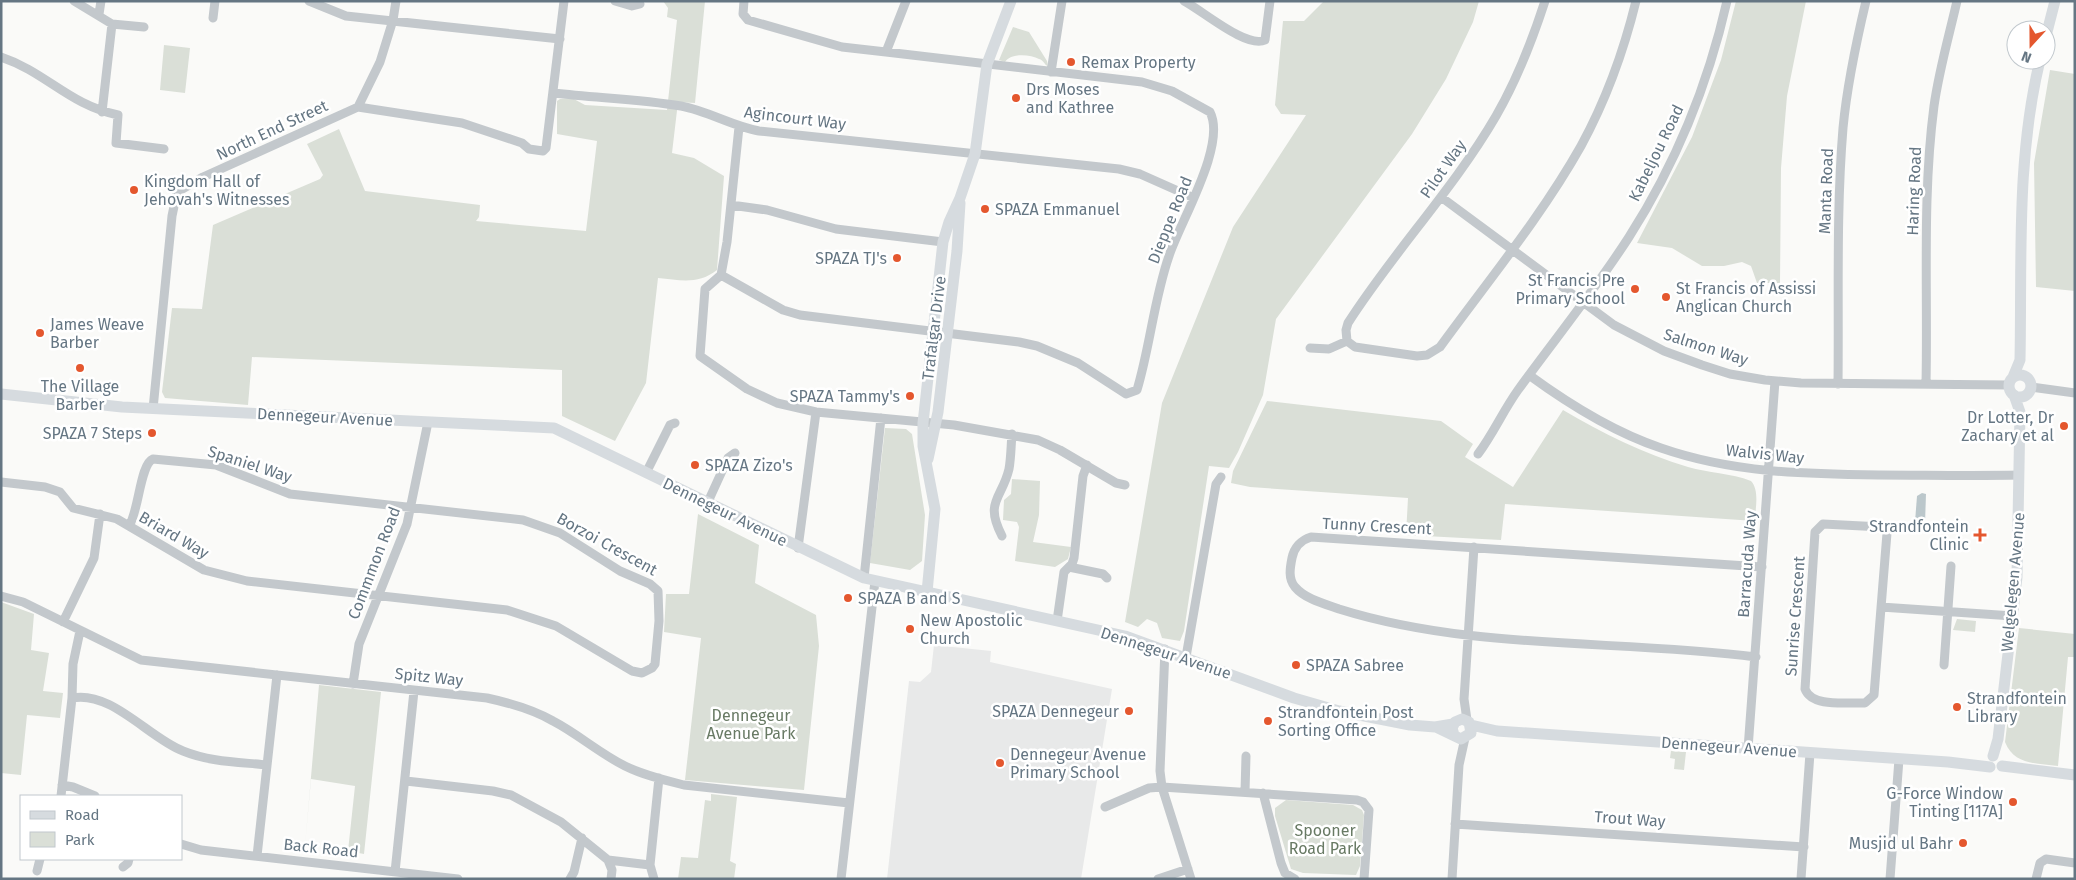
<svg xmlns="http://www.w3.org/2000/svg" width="2076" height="880" font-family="'Fira Sans',sans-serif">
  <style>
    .built { fill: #e8e9e9 }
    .green { fill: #dadfd7 }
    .water { fill: #bbc7cb }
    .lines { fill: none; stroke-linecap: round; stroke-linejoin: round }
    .street { stroke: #c3c8cc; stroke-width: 9 }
    .secondary { stroke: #d6dbdf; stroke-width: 11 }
    .poi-dot { fill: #e4572e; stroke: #fff; stroke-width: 2 }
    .labels { text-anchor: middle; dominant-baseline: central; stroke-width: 5; stroke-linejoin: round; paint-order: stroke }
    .poi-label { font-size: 16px; fill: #657683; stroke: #fff; text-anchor: start }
    .street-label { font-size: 16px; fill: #657683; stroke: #fff }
    .park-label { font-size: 16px; fill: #687a64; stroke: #fff }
  </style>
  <rect width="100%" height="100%" fill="#fafaf8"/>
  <path class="built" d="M934,645l57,6 -1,11 122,27 -31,190h-194l22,-198 11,1 11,-10z"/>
  <path class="green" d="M663,1h42l-10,102 -17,-1 -6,51 22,5 30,18 -7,94c-19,15 -37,10 -59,8l-12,105 -31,58 -53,-25v-46l-310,-13 -4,48 -83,-7 -3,-6 10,-84 30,1 11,-84 107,-46 3,-4 -16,-31 32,-15 26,62 115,14 -1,12 -3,4 110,10 11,-90 -40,-7v-33l3,-2 12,-1 13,7 82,5 10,-90 -10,-3 1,-9z
    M1324,1h155l-6,21 -27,57 -34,55 -136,185 -13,76 -25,57 -9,16 -20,-2 -25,165 -4,10 -18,-3 -5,-15 -10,-4 -9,8 -13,-5 37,-219 71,-176 73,-112 -25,-1 -6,-9 8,-84h21z
    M1736,1h70l-19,95 -6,72 -1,115h-23l-6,-17 -9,-4 -18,4h-22l-30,-18 -35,-5 55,-106 29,-77z
    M1013,27l16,5 18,29 1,5c-4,-1 -4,-6 -9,-7 -9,-5 -29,-6 -34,3l-6,-2z
    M164,45l26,3 -5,45 -25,-3z
    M2050,70l25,4v217l-39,-4 -2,-124z
    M1267,401l174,20 32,23 -8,13 48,30 50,-77c39,23 81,44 125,57 20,6 43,6 63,14 9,10 4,28 4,40l-250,-17 -4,36 -95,-5 2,-37 -158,-11 -19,-4 2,-12z
    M885,428l21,1 6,5 13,81 -3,46 -12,9 -40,-7z
    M1012,479l28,2 -1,34 -6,27 38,5 -3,12 -13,8 -40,-6 4,-34 -2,-5 -14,-2 1,-20 7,-6z
    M698,514l61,31 -4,38 61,32 3,31 -15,144 -119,-10 16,-142 -37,-6 2,-38h23z
    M1,602l33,12 -3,36 18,3 -6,38 20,2 -3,25 -33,-3 -6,60 -20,-2z
    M1957,619l19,2 -1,11 -22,-2z
    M2019,628l56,6v23h-7l-10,109c-22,-3 -44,-1 -53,-24z
    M319,685l62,7 -17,162 -16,-3 7,-65 -44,-7 -6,67z
    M1671,751l15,1 -2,18 -10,-1 1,-10 -5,-1z
    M711,794l26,3 -7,64 6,3 -2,15h-56l3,-22 17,1 7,-58 6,1z
    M1286,800l67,5 9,5 2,5 -4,51 -4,9 -53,-2 -12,-4 -16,-53v-8z"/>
  <path class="water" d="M1922,493l4,1 -1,30 -5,3 -5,-5 2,-26z"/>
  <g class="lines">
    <path class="street" d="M74,1l38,23 32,3
      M309,1l37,15 214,23
      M615,1l17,5 8,-2
      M744,1l-1,13 5,6 94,27 44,5
      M1184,1c19,10 63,48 81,39l5,-39
      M1545,1c-13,40 -28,79 -49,115 -43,74 -102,135 -148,207l-2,7 1,11 8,6 62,9 10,-1 13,-8c48,-66 101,-130 141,-201 24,-44 43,-96 55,-145
      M99,14l2,-13
      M213,18l2,-17
      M1,57c45,15 68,48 117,58l-2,28 48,6
      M1051,72l11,-71
      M554,93c42,5 85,6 127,13 27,5 51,20 78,25l360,38 21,5 54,24
      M358,107l104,16 60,20 7,6 14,2 3,-3 18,-147
      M102,112l10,-88
      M739,127l-12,115 -6,33 -16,14 -5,67 47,33 30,14 39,9 138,13 84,15 22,10 56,33 9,2
      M1441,197l173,128 50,26 38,14 28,9 35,6 36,3 208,2
      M731,205l36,5 69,19 107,13
      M721,275l62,35 17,5 219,27 18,4 41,17 48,31 11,-4c13,-43 17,-91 32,-134 11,-34 58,-111 41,-144l-38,-21 -30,-9 -256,-30 20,-51
      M1310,348l19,1 18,-8
      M1529,375c41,30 84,57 132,73 72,25 143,26 218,27 47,0 93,1 140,0
      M1838,384c1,-85 -2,-171 5,-256 4,-42 13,-85 23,-127
      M1926,384c2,-93 -4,-186 8,-278 5,-36 15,-70 23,-105
      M2031,387l44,6
      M153,409l19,-193 5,-24 26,-15 155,-70 22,-45 13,-42 3,-19
      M1478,454c15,-20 25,-43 40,-64 37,-51 77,-100 111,-153 46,-72 79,-152 98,-236
      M646,473l24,-48 5,-2
      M1,482l44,5 15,5 13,16 44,11 87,51 43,11 260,29 49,16 76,45 10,2 10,-5 3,-4 4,-43 -1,-30 -8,-7 -30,-13 -60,-38 -37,-13 -233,-26 -74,-29 -63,-6c-13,5 -14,52 -24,67
      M707,504l21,-46 7,-5
      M1823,524l59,3 5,6 -13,162 -9,8c-17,-1 -53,5 -60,-14l10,-157z
      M1002,536c-18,-35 0,-37 7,-67 2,-11 2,-24 3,-35
      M798,548l18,-136
      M1069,567l34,7 4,4
      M864,578l17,-160
      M1,596l22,6 118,58 346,38c23,5 45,11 66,23 25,13 46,32 72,45 18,9 39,14 59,19l165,18
      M1881,607l132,9
      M1057,621l7,-49 8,-8 2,-6 9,-82 4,-11
      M63,622l31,-64 6,-44
      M1165,649l-5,122 2,16 29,92
      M1186,657l30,-173 5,-7
      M1756,657c-139,-18 -283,-6 -417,-48 -14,-5 -34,-10 -44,-22 -7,-8 -5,-19 -3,-29 2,-10 9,-18 19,-21l451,30
      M1944,665l7,-99
      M353,684l6,-40 48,-120 21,-102
      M72,698c39,-8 77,40 111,53 27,11 55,11 84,14
      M1467,720l-3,-21 10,-152
      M1748,749l27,-368
      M406,781l87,10 18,4 50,27 47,38 42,5
      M62,785l11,2 22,9
      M1245,792l1,-36
      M1263,793l18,70 4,10 10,6
      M61,796l11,-98 1,-34 7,-33
      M1105,807l44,-19 13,-1 195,13 6,2 6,8 -5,69
      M1455,824l349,23
      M181,844l20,6 257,29
      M257,856l20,-181
      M608,860l4,10 -1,9
      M123,867l5,-4 1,-4
      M37,871l3,-12
      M395,872l19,-181
      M570,879l4,-7 8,-34
      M654,879l-4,-14 9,-87
      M841,879l34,-298
      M1158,879l30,-10
      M1452,879l7,-114 6,-27
      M1801,879l9,-126
      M1890,879l9,-120
      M2036,879l4,-16 6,-4 29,4"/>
    <path class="secondary" d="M2046,36l9,-35
      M2009 386a11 11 0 1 1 22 0a11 11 0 1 1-22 0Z
      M2013,377l7,-17c2,-101 -4,-201 20,-300
      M1,394l121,13 432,21 310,150 261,58 169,62 45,13 71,14 25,2 18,-3
      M928,459l10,-47 19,-161 3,-48
      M927,592l8,-83 -12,-63v-23l20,-181 6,-20 11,-24 15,-44 12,-90 24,-63
      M1471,725l26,6 451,31 42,5
      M1436,727l25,12 10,-6 -2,-11 -7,-3 -7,3 -3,6 2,7
      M1993,756l5,-17 19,-162 3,-165 -6,-17
      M2002,766l73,9"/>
  </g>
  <g class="poi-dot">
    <circle cx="1071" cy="62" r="5"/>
    <circle cx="1016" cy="98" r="5"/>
    <circle cx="134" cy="190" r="5"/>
    <circle cx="985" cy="209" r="5"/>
    <circle cx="897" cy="258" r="5"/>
    <circle cx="1635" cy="289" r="5"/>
    <circle cx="1666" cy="297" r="5"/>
    <circle cx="40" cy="333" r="5"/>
    <circle cx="80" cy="368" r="5"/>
    <circle cx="910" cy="396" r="5"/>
    <circle cx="2064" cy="426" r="5"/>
    <circle cx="152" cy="433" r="5"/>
    <circle cx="695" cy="465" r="5"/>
    <path d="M1977.5 527.5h5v5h5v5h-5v5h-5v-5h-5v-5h5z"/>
    <circle cx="848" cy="598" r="5"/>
    <circle cx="910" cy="629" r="5"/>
    <circle cx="1296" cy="665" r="5"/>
    <circle cx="1957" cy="707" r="5"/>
    <circle cx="1129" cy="711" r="5"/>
    <circle cx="1268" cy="721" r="5"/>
    <circle cx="1000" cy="763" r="5"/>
    <circle cx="2013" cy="802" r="5"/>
    <circle cx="1963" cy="843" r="5"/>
  </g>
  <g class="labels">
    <g class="poi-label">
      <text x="1081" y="62">Remax Property</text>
      <text x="1026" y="89">Drs Moses<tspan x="1026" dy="18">and Kathree</tspan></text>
      <text x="144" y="181">Kingdom Hall of<tspan x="144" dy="18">Jehovah's Witnesses</tspan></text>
      <text x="995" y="209">SPAZA Emmanuel</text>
      <text x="887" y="258" text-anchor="end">SPAZA TJ's</text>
      <text x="1625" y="280" text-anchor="end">St Francis Pre<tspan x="1625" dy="18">Primary School</tspan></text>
      <text x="1676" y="288">St Francis of Assissi<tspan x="1676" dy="18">Anglican Church</tspan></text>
      <text x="50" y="324">James Weave<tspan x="50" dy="18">Barber</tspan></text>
      <text x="80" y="386" text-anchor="middle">The Village<tspan x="80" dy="18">Barber</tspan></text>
      <text x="900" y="396" text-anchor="end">SPAZA Tammy's</text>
      <text x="2054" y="417" text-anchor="end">Dr Lotter, Dr<tspan x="2054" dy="18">Zachary et al</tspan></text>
      <text x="142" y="433" text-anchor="end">SPAZA 7 Steps</text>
      <text x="705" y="465">SPAZA Zizo's</text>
      <text x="1969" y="526" text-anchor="end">Strandfontein<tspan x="1969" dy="18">Clinic</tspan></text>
      <text x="858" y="598">SPAZA B and S</text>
      <text x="920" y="620">New Apostolic<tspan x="920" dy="18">Church</tspan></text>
      <text x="1306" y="665">SPAZA Sabree</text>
      <text x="1967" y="698">Strandfontein<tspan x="1967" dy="18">Library</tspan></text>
      <text x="1119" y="711" text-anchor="end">SPAZA Dennegeur</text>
      <text x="1278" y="712">Strandfontein Post<tspan x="1278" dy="18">Sorting Office</tspan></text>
      <text x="1010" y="754">Dennegeur Avenue<tspan x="1010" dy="18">Primary School</tspan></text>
      <text x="2003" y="793" text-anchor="end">G-Force Window<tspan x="2003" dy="18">Tinting [117A]</tspan></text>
      <text x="1953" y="843" text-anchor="end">Musjid ul Bahr</text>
    </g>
    <g class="street-label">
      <text transform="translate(795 118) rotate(7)">Agincourt Way</text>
      <text transform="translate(272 130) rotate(-25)">North End Street</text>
      <text transform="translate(1656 153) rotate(-64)">Kabeljou Road</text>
      <text transform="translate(1443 169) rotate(-55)">Pilot Way</text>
      <text transform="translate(1826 191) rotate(-88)">Manta Road</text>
      <text transform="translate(1914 191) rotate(-88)">Haring Road</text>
      <text transform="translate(1170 220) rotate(-68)">Dieppe Road</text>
      <text transform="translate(934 328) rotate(-83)">Trafalgar Drive</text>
      <text transform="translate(1706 347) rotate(18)">Salmon Way</text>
      <text transform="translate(325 417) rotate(3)">Dennegeur Avenue</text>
      <text transform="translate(1765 454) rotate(6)">Walvis Way</text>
      <text transform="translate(250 464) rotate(18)">Spaniel Way</text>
      <text transform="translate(725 512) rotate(26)">Dennegeur Avenue</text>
      <text transform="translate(1377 526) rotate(3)">Tunny Crescent</text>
      <text transform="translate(174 535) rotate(30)">Briard Way</text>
      <text transform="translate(607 544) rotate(29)">Borzoi Crescent</text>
      <text transform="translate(374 563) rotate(-69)">Commmon Road</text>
      <text transform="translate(1747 564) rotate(-86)">Barracuda Way</text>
      <text transform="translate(2013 582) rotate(-85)">Welgelegen Avenue</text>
      <text transform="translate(1795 616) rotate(-86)">Sunrise Crescent</text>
      <text transform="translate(1166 653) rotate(18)">Dennegeur Avenue</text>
      <text transform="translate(429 677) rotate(6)">Spitz Way</text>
      <text transform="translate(1729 747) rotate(4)">Dennegeur Avenue</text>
      <text transform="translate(1630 819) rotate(4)">Trout Way</text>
      <text transform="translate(321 848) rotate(6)">Back Road</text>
    </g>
    <g class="park-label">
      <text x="751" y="715">Dennegeur<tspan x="751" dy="18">Avenue Park</tspan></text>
      <text x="1325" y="830">Spooner<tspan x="1325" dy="18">Road Park</tspan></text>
    </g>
  </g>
  <rect width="2076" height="880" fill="none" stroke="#657683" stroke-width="5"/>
  <rect x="20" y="795" width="162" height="65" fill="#ffffff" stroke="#c1c8cd"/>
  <rect x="30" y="811" width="25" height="8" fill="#d6dbdf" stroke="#c1c8cd"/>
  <text x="65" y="820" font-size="15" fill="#657683">Road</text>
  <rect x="30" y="832" width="25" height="15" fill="#dadfd7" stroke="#c1c8cd"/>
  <text x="65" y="845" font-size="15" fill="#657683">Park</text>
  <g transform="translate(2031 45) rotate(201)"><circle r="24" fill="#ffffff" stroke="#c1c8cd"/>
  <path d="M0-4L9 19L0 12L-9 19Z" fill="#e4572e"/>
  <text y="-8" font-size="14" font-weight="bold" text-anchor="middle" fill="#657683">N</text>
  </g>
</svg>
